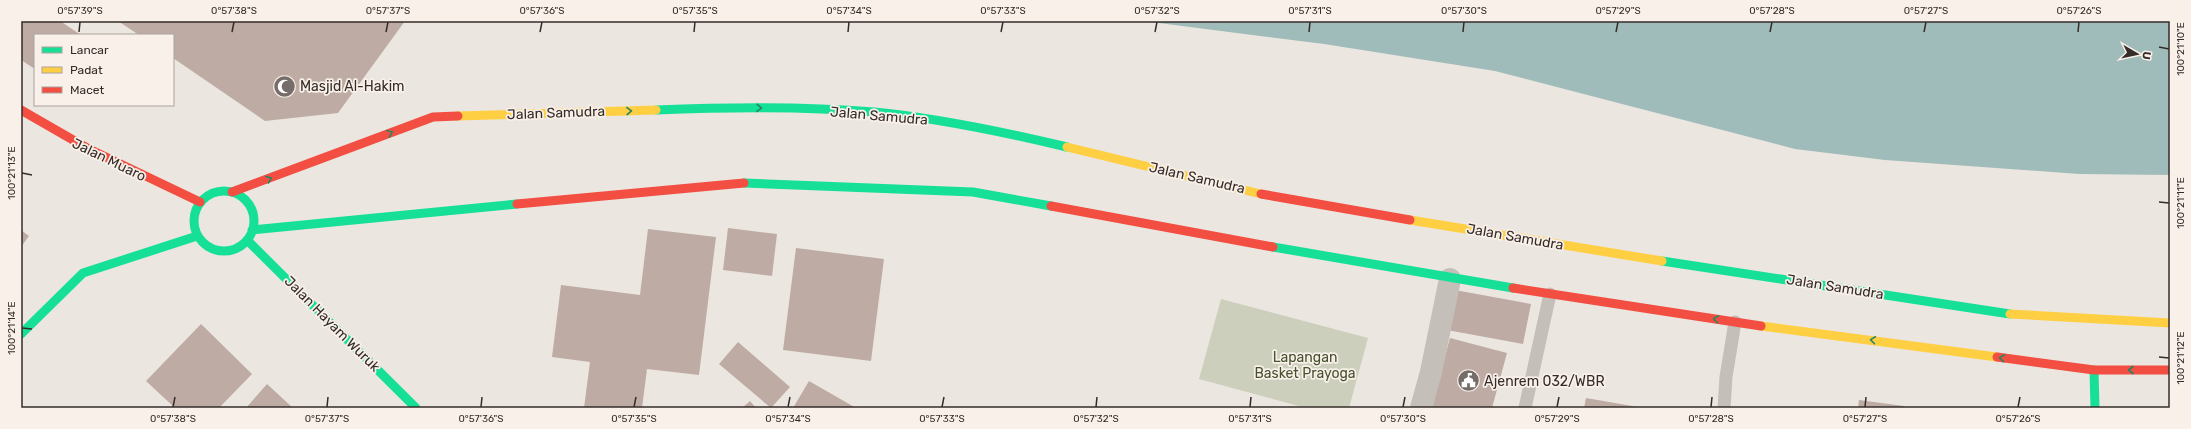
<svg xmlns="http://www.w3.org/2000/svg" width="2191" height="429" font-family="Rubik,sans-serif">
  <style>
    .green { fill: #cdcfbd }
    .water { fill: #a0bcba }
    .building { fill: #beaba4 }
    .lines { fill: none; stroke-linecap: round; stroke-linejoin: round }
    .lane { stroke: #c5bfba; stroke-width: 13 }
    .street { stroke: #c5bfba; stroke-width: 22 }
    .fast { stroke: #16e098; stroke-width: 9 }
    .slow { stroke: #ffcf43; stroke-width: 9 }
    .jam { stroke: #f24e42; stroke-width: 9 }
    .oneway { stroke: #268660 }
    .ticks { fill: none; stroke: #352c29; stroke-width: 1.5 }
    .labels { text-anchor: middle; dominant-baseline: central; stroke-width: 3.5; stroke-linejoin: round; paint-order: stroke }
    .poi-label { font-size: 14px; fill: #352c29; stroke: #f8f0e9; text-anchor: start }
    .street-label { font-size: 14px; fill: #352c29; stroke: #f8f0e9 }
    .park-label { font-size: 14px; fill: #46512f; stroke: #f8f0e9 }
    .neatline { fill: none; stroke: #352c29; stroke-width: 1.5 }
    .ticks-label { font-size: 10px; text-anchor: middle; fill: #352c29 }
  </style>
  <rect width="100%" height="100%" fill="#ece6e1"/>
  <path class="green" d="M1221,299l147,39 -19,70h-43l-107,-29z"/>
  <path class="water" d="M1143,21h1027v154l-91,-1 -194,-14 -90,-11 -300,-78 -171,-27z"/>
  <path class="building" d="M21,21h39l21,14h-46v34l-14,-9z
    M118,21h287l-67,92 -73,8 -92,-63v-23h-34z
    M728,228l49,6 -5,42 -49,-6z
    M648,229l68,8 -17,138 -52,-6 -5,39h-58l6,-46 -38,-5 9,-72 79,10z
    M21,230l8,6 -8,11z
    M796,248l88,11 -13,102 -88,-11z
    M1455,290l76,14 -8,40 -76,-14z
    M201,324l51,50 -33,34h-44l-29,-27z
    M1450,338l57,15 -15,55h-61z
    M738,342l52,45 -19,21 -52,-44z
    M809,381l47,27h-63z
    M267,384l26,24h-47z
    M1586,398l52,9v1h-54z
    M1859,400l45,6v2h-46z
    M750,401l6,7h-14z"/>
  <g class="lines">
    <path class="lane" d="M1525,408l25,-114
      M1724,408l2,-31 9,-55"/>
    <path class="street" d="M1421,408l10,-36 19,-93"/>
    <path class="fast" d="M656,110c72,-3 146,-4 218,2 65,6 130,20 193,35
      M744,183l229,9 78,14
      M194 221a30 30 0 1 1 60 0a30 30 0 1 1-60 0Z
      M252,230l265,-26
      M247,240l169,168
      M1273,247l240,41
      M1662,261l348,53
      M21,334l62,-61 114,-37
      M2094,370l1,38"/>
    <path class="slow" d="M458,116l198,-6
      M1067,147l194,47
      M1410,220l252,41
      M2010,314l160,9
      M1761,326l236,31"/>
    <path class="jam" d="M21,110l66,38 113,54
      M232,192l201,-75 25,-1
      M1261,194l149,26
      M517,204l227,-21
      M1051,206l222,41
      M1513,288l248,38
      M1997,357l97,13h76"/>
  </g>
  <defs><path id="oneway-chevron" d="M-2-3.5L2.5 0L-2 3.5" fill="none" stroke-width="1.6" stroke-linecap="round" stroke-linejoin="round"/></defs>
  <g class="oneway">
    <use href="#oneway-chevron" transform="translate(759 108) rotate(2)"/>
    <use href="#oneway-chevron" transform="translate(629 111) rotate(-2)"/>
    <use href="#oneway-chevron" transform="translate(390 133) rotate(-21)"/>
    <use href="#oneway-chevron" transform="translate(269 179) rotate(-21)"/>
    <use href="#oneway-chevron" transform="translate(1716 319) rotate(-172)"/>
    <use href="#oneway-chevron" transform="translate(1873 340) rotate(-172)"/>
    <use href="#oneway-chevron" transform="translate(2002 358) rotate(-172)"/>
    <use href="#oneway-chevron" transform="translate(2131 370) rotate(180)"/>
  </g>
  <path class="ticks" d="M79,32l1,-10M232,32l2,-10M386,32l2,-10M540,32l2,-10M694,32l1,-10M848,32l1,-10M1001,32l2,-10M1155,32l2,-10M1309,32l1,-10M1463,32l1,-10M1616,32l2,-10M1770,32l2,-10M1924,32l2,-10M2078,32l1,-10M2159,47l10,2M22,173l10,2M2159,202l10,1M22,328l10,1M2159,357l10,1M173,407l2,-10M327,407l1,-10M481,407l1,-10M634,407l2,-10M788,407l2,-10M942,407l2,-10M1096,407l1,-10M1250,407l1,-10M1403,407l2,-10M1557,407l2,-10M1711,407l1,-10M1865,407l1,-10M2018,407l2,-10"/>
  <defs>
    <symbol id="mosque-disc" viewBox="-11 -11 22 22"><circle r="9.5" fill="#756d69" stroke="#f8f0e9"/><path d="M3.5-4.9A6 6 0 1 0 3.5 4.9A5 5 0 1 1 3.5-4.9Z" fill="#fff"/></symbol>
    <symbol id="civic-disc" viewBox="-11 -11 22 22"><circle r="9.5" fill="#756d69" stroke="#f8f0e9"/><path d="M-.6-6.5H3V-4.5H.6V-3L4-1V1h2V6H-6V1h2V-1L-.6-3ZM-1.2 2.5V6h2.4V2.5Z" fill="#fff"/></symbol>
  </defs>
  <g fill-rule="evenodd">
    <use href="#mosque-disc" x="272" y="74" width="25" height="25"/>
    <use href="#civic-disc" x="1456" y="368" width="25" height="25"/>
  </g>
  <g class="labels">
    <g class="poi-label">
      <text x="300" y="86">Masjid Al-Hakim</text>
      <text x="1484" y="381">Ajenrem 032/WBR</text>
    </g>
    <g class="street-label">
      <text transform="translate(556 113) rotate(-2)">Jalan Samudra</text>
      <text transform="translate(879 116) rotate(5)">Jalan Samudra</text>
      <text transform="translate(109 160) rotate(26)">Jalan Muaro</text>
      <text transform="translate(1197 178) rotate(13)">Jalan Samudra</text>
      <text transform="translate(1515 237) rotate(10)">Jalan Samudra</text>
      <text transform="translate(1835 287) rotate(9)">Jalan Samudra</text>
      <text transform="translate(332 324) rotate(45)">Jalan Hayam Wuruk</text>
    </g>
    <g class="park-label">
      <text x="1305" y="357">Lapangan<tspan x="1305" dy="16">Basket Prayoga</tspan></text>
    </g>
  </g>
  <rect width="2191" height="429" fill="none" stroke="#f8f0e9" stroke-width="44"/>
  <rect x="34" y="34" width="140" height="72" fill="#f8f0e9" stroke="#aaa29c"/>
  <rect x="42" y="47" width="20" height="6" fill="#16e098" stroke="#aaa29c"/>
  <text x="70" y="54" font-size="12" fill="#352c29">Lancar</text>
  <rect x="42" y="67" width="20" height="6" fill="#ffcf43" stroke="#aaa29c"/>
  <text x="70" y="74" font-size="12" fill="#352c29">Padat</text>
  <rect x="42" y="87" width="20" height="6" fill="#f24e42" stroke="#aaa29c"/>
  <text x="70" y="94" font-size="12" fill="#352c29">Macet</text>
  <g transform="translate(2137 54) rotate(99)" stroke="#f8f0e9" stroke-width="3" paint-order="stroke">
  <path d="M0-3L7 15L0 10L-7 15Z" fill="#352c29"/>
  <text y="-6" font-size="11" font-weight="bold" text-anchor="middle" fill="#352c29">U</text>
  </g>
  <rect x="22" y="22" width="2147" height="385" class="neatline"/>
  <g class="ticks-label">
    <text x="80" y="14">0°57'39"S</text>
    <text x="234" y="14">0°57'38"S</text>
    <text x="388" y="14">0°57'37"S</text>
    <text x="542" y="14">0°57'36"S</text>
    <text x="695" y="14">0°57'35"S</text>
    <text x="849" y="14">0°57'34"S</text>
    <text x="1003" y="14">0°57'33"S</text>
    <text x="1157" y="14">0°57'32"S</text>
    <text x="1310" y="14">0°57'31"S</text>
    <text x="1464" y="14">0°57'30"S</text>
    <text x="1618" y="14">0°57'29"S</text>
    <text x="1772" y="14">0°57'28"S</text>
    <text x="1926" y="14">0°57'27"S</text>
    <text x="2079" y="14">0°57'26"S</text>
    <text transform="translate(2180 49) rotate(-90)" y="4">100°21'10"E</text>
    <text transform="translate(11 173) rotate(-90)" y="4">100°21'13"E</text>
    <text transform="translate(2180 203) rotate(-90)" y="4">100°21'11"E</text>
    <text transform="translate(11 328) rotate(-90)" y="4">100°21'14"E</text>
    <text transform="translate(2180 358) rotate(-90)" y="4">100°21'12"E</text>
    <text x="173" y="422">0°57'38"S</text>
    <text x="327" y="422">0°57'37"S</text>
    <text x="481" y="422">0°57'36"S</text>
    <text x="634" y="422">0°57'35"S</text>
    <text x="788" y="422">0°57'34"S</text>
    <text x="942" y="422">0°57'33"S</text>
    <text x="1096" y="422">0°57'32"S</text>
    <text x="1250" y="422">0°57'31"S</text>
    <text x="1403" y="422">0°57'30"S</text>
    <text x="1557" y="422">0°57'29"S</text>
    <text x="1711" y="422">0°57'28"S</text>
    <text x="1865" y="422">0°57'27"S</text>
    <text x="2018" y="422">0°57'26"S</text>
  </g>
</svg>
